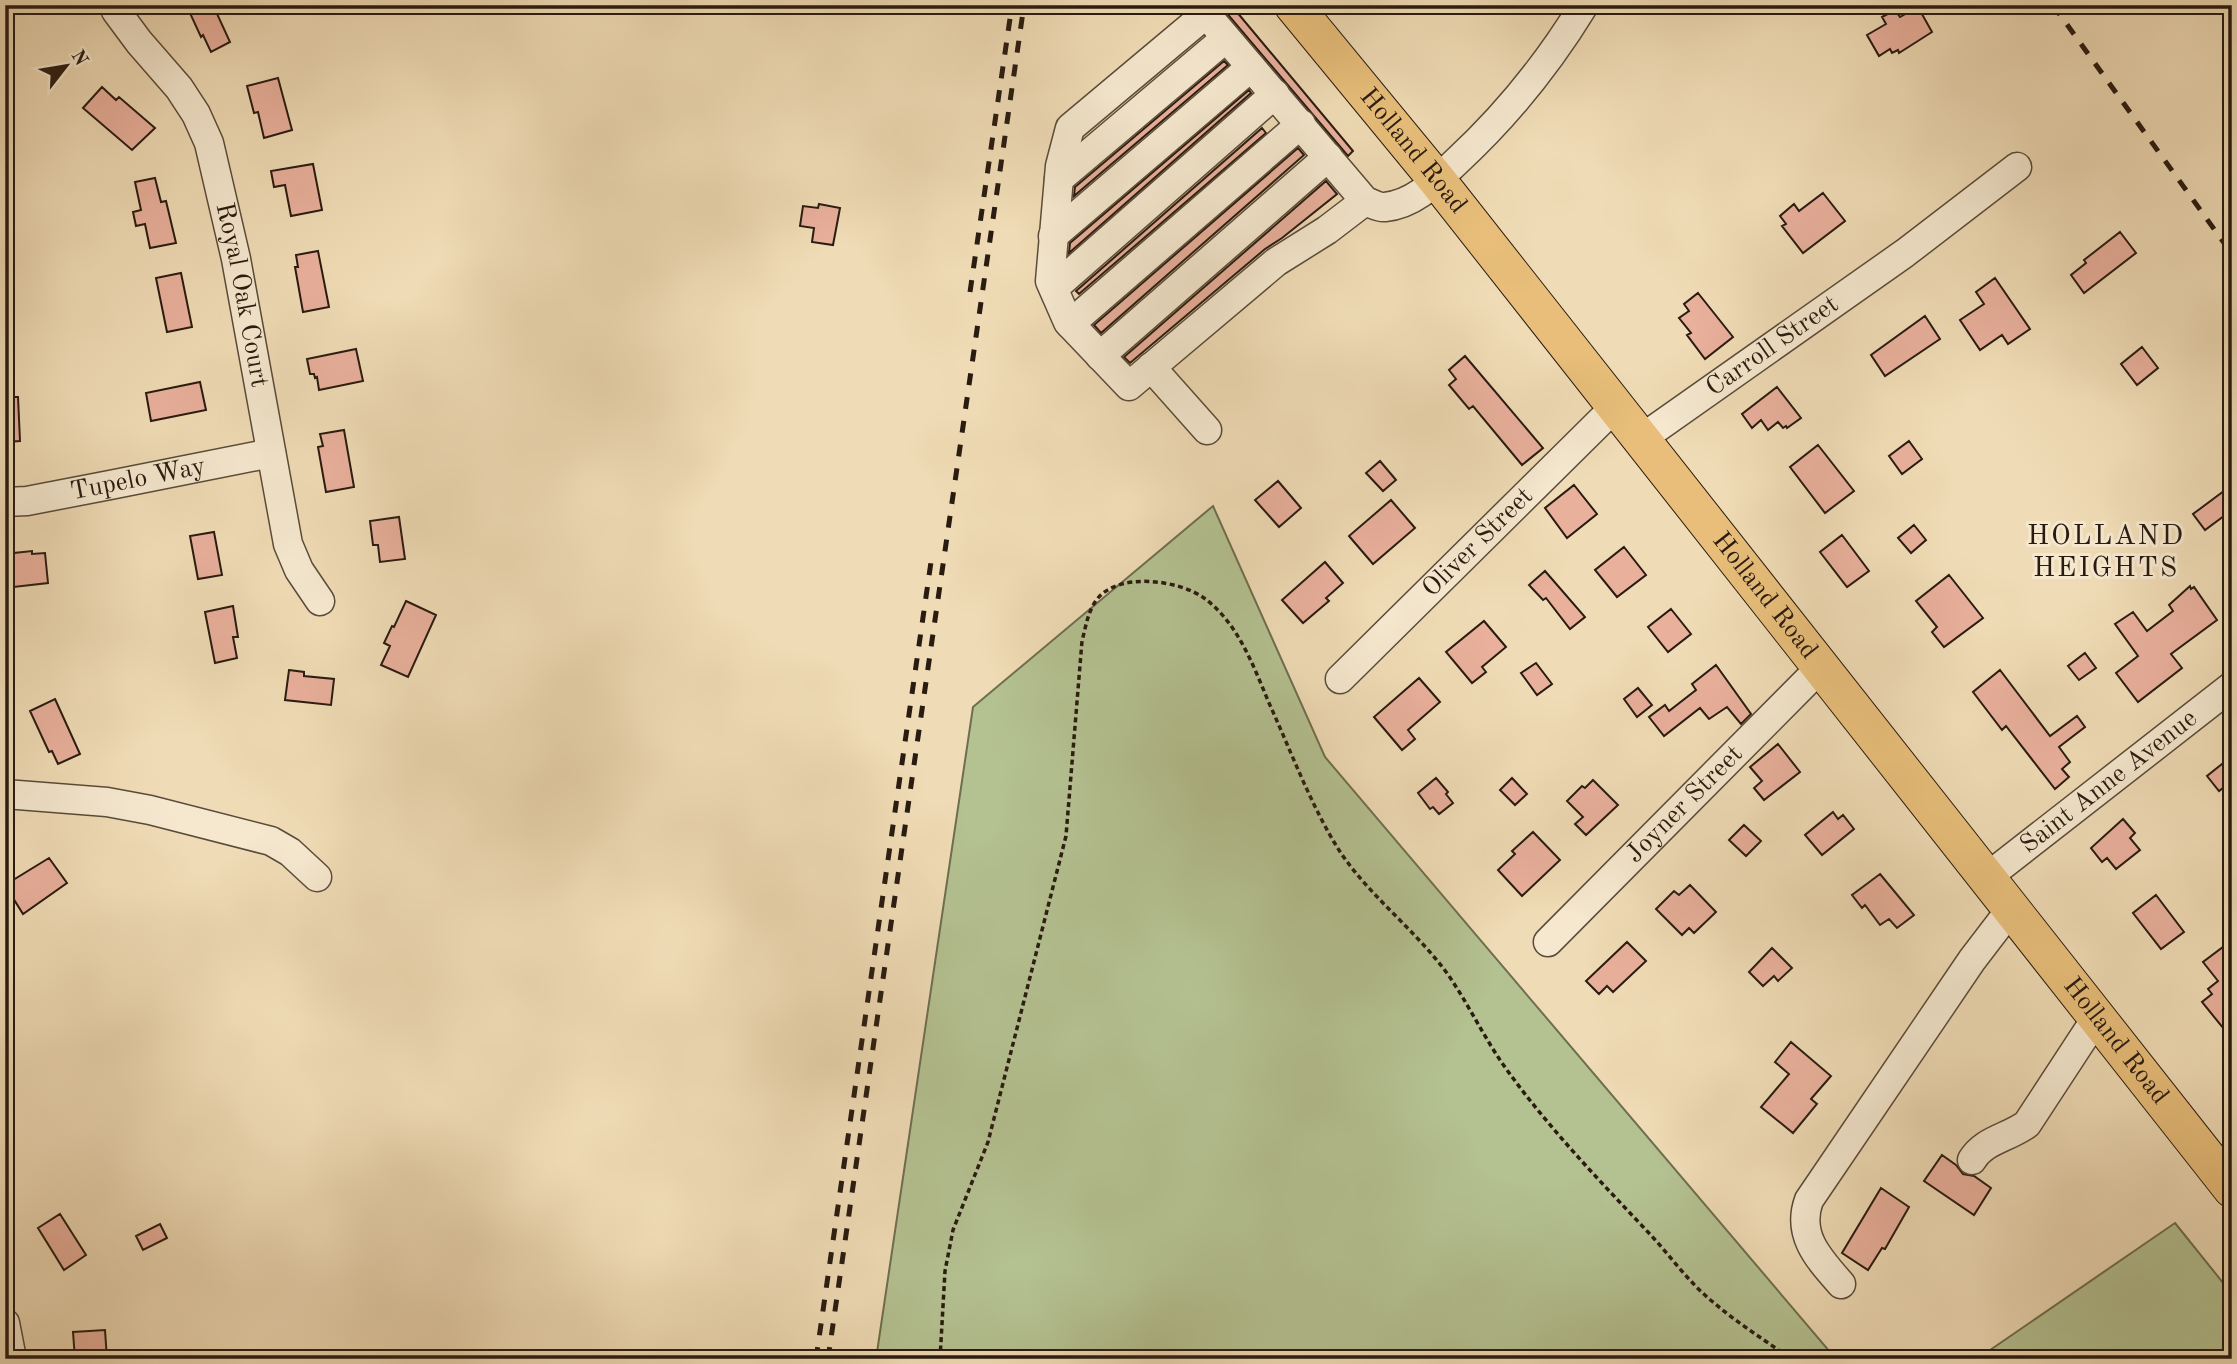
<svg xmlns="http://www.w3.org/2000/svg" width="2237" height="1364" font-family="'Old Standard TT',serif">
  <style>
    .green { fill: #b4c191; stroke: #6e6e50; stroke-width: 2 }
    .building { fill: #e9b09c; stroke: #291b10; stroke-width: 2 }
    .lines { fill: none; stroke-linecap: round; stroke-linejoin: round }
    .minor-casing { stroke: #5a4b39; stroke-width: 31 }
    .major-casing { stroke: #291b10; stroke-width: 39 }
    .path { stroke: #291b10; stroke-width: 3.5; stroke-dasharray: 5 3.5; stroke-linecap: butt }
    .minor { stroke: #f5e8cf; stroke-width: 28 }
    .major { stroke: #e8be7a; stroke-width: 37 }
    .rail { stroke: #291b10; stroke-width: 5; stroke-dasharray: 12 12; stroke-linecap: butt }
    .labels { text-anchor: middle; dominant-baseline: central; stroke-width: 6; stroke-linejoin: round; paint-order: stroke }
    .street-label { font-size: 26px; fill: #291b10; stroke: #f5e8cf }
    .neighbourhood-label { font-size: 28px; letter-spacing: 2px; fill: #291b10; stroke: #f5e8cf }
  </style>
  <rect width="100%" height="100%" fill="#efdbb5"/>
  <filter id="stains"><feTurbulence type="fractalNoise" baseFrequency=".00286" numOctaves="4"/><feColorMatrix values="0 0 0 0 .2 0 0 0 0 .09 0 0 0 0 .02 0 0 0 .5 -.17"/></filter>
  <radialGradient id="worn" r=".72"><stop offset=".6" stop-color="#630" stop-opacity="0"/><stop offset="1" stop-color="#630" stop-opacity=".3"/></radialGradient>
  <path class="green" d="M1213,506l112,251 511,602h-960l97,-652z
    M2175,1223l57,71v65h-255z"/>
  <path class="building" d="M199,5h14l17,37 -19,10 -8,-17 -2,2 -12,-26z
    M1231,5l122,146 -5,5 -124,-146z
    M1918,7l14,25 -33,21 -1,-3 -6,3 -2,-4 -11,7 -12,-21 19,-11 -4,-7 13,-7 5,7z
    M1224,61l4,4 -154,131 1,-9z
    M278,78l14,52 -28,8 -6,-26 -4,1 -7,-27z
    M102,87l14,13 3,-3 36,31 -23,22 -49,-42z
    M1249,90l2,3 -182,160 1,-10z
    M1262,128l4,5 -187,161 -3,-3z
    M1298,148l6,7 -203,178 -7,-8z
    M313,164l9,46 -31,6 -6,-31 -11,2 -3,-16z
    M155,178l6,24 5,-1 10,42 -26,5 -5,-24 -9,2 -3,-14 8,-2 -6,-28z
    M1326,181l11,13 -55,44 -17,11 -135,114 -6,-6z
    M1823,193l22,28 -42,32 -21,-27 4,-2 -6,-8 14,-12 5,7z
    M819,204l21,4 -7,37 -21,-3 2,-14 -14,-2 3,-20 15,2z
    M2120,232l16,21 -52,40 -13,-18 15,-12 -2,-3z
    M318,251l11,56 -26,5 -8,-45h3l-2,-12z
    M181,273l11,54 -25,5 -11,-54z
    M1995,278l35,51 -22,15 -6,-9 -22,15 -20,-30 24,-16 -8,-12z
    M1698,293l35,44 -28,22 -18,-24 4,-2 -12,-15 10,-7 -5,-7z
    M1925,316l15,23 -55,37 -14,-21z
    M2142,347l16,21 -21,17 -16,-21z
    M356,349l7,32 -44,9 -2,-13 -2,1 -1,-4h-4l-3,-15z
    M1465,356l78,92 -21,17 -49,-59 -4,3 -20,-24 7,-6 -7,-9z
    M200,382l6,28 -55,11 -5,-28z
    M1777,387l24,31 -14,10 -1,-2 -3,2 -5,-6 -10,8 -7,-10 -9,8 -10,-14z
    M5,397h13l2,44 -15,1z
    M344,430l10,57 -28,5 -8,-45 5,-1 -3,-12z
    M1909,441l13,18 -20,15 -13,-18z
    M1818,445l36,46 -29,22 -35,-46z
    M1380,461l16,19 -13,11 -17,-18z
    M1278,481l23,27 -22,19 -24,-27z
    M1574,485l23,29 -30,24 -22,-30z
    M2232,485v25l-27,20 -12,-16z
    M1391,500l24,28 -42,36 -24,-28z
    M399,517l6,42 -25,3 -2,-17h-5l-3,-24z
    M1914,525l12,15 -15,13 -13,-15z
    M214,532l8,43 -24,4 -8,-43z
    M1842,535l27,36 -22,16 -27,-35z
    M1624,547l22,28 -29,22 -22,-27z
    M32,551v3l13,-1 3,30 -43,5v-31h9v-4z
    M1325,562l18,21 -17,15 3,3 -26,22 -21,-23z
    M1545,571l40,46 -15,12 -24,-31 -3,2 -14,-15z
    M1949,575l34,43 -39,29 -12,-15 5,-5 -21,-26z
    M2190,586l1,3 3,-2 23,33 -46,34 11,14 -44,34 -22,-29 22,-17 -23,-32 18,-12 14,19 26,-20 -4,-6z
    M406,601l30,14 -28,62 -27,-12 9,-19 -6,-3 8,-17 2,1z
    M233,606l5,31h-5l4,21 -22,5 -10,-51z
    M1671,609l20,25 -23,18 -20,-25z
    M1484,621l22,26 -24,20 4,5 -14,11 -26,-31z
    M2085,653l11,15 -17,12 -11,-14z
    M1536,663l16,21 -15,11 -16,-22z
    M1716,665l35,49 -10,10 -14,-17 -18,12 -9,-11 -36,28 -15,-19 16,-12 4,6 27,-21 -4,-6z
    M289,670l15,2v4l30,3 -3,26 -46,-5z
    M2000,670l50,66 27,-20 8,11 -26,20 11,15 -8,7 7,8 -14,12 -49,-63 -4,4 -29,-38z
    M1419,678l21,24 -32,28 7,9 -13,11 -28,-33z
    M1638,688l14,17 -15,12 -13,-18z
    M55,699l25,55 -22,10 -6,-13 -3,1 -19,-41z
    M1778,744l22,28 -36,28 -10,-12 8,-7 -12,-14z
    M2232,756v25l-13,10 -12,-15z
    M1436,778l12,14 -2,2 7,9 -14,11 -6,-7 -3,2 -12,-16z
    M1512,778l15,16 -12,11 -15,-15z
    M1593,780l25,25 -32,30 -11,-11 8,-7 -16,-16 15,-15 3,2z
    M1833,812l5,7 5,-4 11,14 -32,26 -17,-20z
    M2123,819l12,14 -5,5 10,12 -24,19 -9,-11 -5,4 -11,-14z
    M1744,825l17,16 -15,15 -17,-16z
    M1533,832l27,28 -38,36 -24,-26 17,-16 -3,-3z
    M49,858l18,25 -44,31 -18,-29z
    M1880,874l34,41 -17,13 -8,-9 -9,6 -15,-20 -3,3 -10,-13z
    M1690,885l26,27 -22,21 -5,-5 -7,7 -26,-26 18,-18 5,4z
    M2156,895l28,37 -23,17 -28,-36z
    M1627,942l19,19 -33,31 -6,-6 -8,8 -13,-13z
    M2223,947l9,12v80l-30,-37 10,-8 -4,-5 10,-8 -15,-19z
    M1772,948l20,20 -14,13 -4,-5 -11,10 -14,-14z
    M1791,1042l40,34 -20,23 6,5 -24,29 -32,-26 28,-33 -14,-12z
    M1942,1155l14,10 7,9 11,2 17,12 -17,27 -50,-34z
    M1881,1188l28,19 -24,42 -3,-1 -14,22 -26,-17z
    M60,1214l26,41 -22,15 -26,-42z
    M160,1224l7,14 -24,12 -7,-14z
    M105,1330l2,29h-32l-2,-27z"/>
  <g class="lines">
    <defs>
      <g id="minor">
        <path id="s1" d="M116,11l23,31 40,46 17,26 13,29 27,116 52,285 11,26 21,31"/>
        <path d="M1059,179l167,-141"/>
        <path d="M1365,201l-38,29 -51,32 -147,124 -61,-64 -18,-41 10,-115 10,-38 136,-114 159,187c6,2 14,7 20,6 30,-3 51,-26 71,-45 51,-47 92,-98 128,-157"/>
        <path d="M1053,236l198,-169"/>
        <path d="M1054,288l221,-194"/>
        <path d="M1070,324l231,-200"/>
        <path d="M1100,356l228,-199"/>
        <path d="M1151,367l56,63"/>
        <path id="s2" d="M1641,439l264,-186 112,-86"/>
        <path id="s3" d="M5,502l22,-1 83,-16 161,-32"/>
        <path id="s4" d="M1340,679l276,-273"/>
        <path d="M5,794l102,8 43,8 121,31 19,11 27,25"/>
        <path id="s5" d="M1986,878l246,-192"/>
        <path id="s6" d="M1548,942l273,-275"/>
        <path d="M1972,1160c12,-20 36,-22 55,-36l70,-107"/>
        <path d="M1841,1284c-22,-25 -45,-49 -32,-84l163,-240 39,-51"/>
        <path d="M5,1323l7,36"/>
      </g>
      <g id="major">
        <path id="s7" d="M1293,5l144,175 795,1009"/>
      </g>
    </defs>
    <use href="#minor" class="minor-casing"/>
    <use href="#major" class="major-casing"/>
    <path class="path" d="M940,1359l5,-88 8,-41 35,-88 78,-306 16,-195c4,-15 6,-31 16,-43 22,-26 81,-18 106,0 34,25 49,67 65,105 21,46 39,95 65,139 30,51 81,86 115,134 19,28 34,59 53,87 43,61 94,114 145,168 22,23 41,51 66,71 24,21 52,38 78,57"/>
    <use href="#minor" class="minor"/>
    <use href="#major" class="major"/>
    <path class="rail" d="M2053,5l179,249
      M970,292l42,-287
      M816,1359l115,-797
      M828,1359l196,-1354"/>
  </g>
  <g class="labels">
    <g class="street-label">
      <text stroke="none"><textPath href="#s7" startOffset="189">Holland Road</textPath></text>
      <text stroke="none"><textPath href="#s1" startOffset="318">Royal Oak Court</textPath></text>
      <text stroke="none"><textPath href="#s2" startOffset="161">Carroll Street</textPath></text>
      <text stroke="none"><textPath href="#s3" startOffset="135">Tupelo Way</textPath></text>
      <text stroke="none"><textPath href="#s4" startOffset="194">Oliver Street</textPath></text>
      <text stroke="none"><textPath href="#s7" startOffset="756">Holland Road</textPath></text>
      <text stroke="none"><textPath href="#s5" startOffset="156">Saint Anne Avenue</textPath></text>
      <text stroke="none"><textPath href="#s6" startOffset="194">Joyner Street</textPath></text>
      <text stroke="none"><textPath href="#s7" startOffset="1323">Holland Road</textPath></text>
    </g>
    <g class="neighbourhood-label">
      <text x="2106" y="537">HOLLAND<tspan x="2106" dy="32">HEIGHTS</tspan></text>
    </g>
  </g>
  <rect width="2237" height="1364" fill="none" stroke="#efdbb5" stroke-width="28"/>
  <rect x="7" y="7" width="2223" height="1350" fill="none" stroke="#291b10" stroke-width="3.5"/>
  <rect x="14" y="14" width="2209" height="1336" fill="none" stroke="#291b10" stroke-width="2"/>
  <g transform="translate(66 66) rotate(59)" stroke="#f5e8cf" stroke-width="5" paint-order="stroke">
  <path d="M0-5L12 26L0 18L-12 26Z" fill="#291b10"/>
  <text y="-10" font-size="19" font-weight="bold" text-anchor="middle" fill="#291b10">N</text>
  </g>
  <rect width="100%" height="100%" filter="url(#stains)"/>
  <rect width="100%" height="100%" fill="url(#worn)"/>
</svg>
